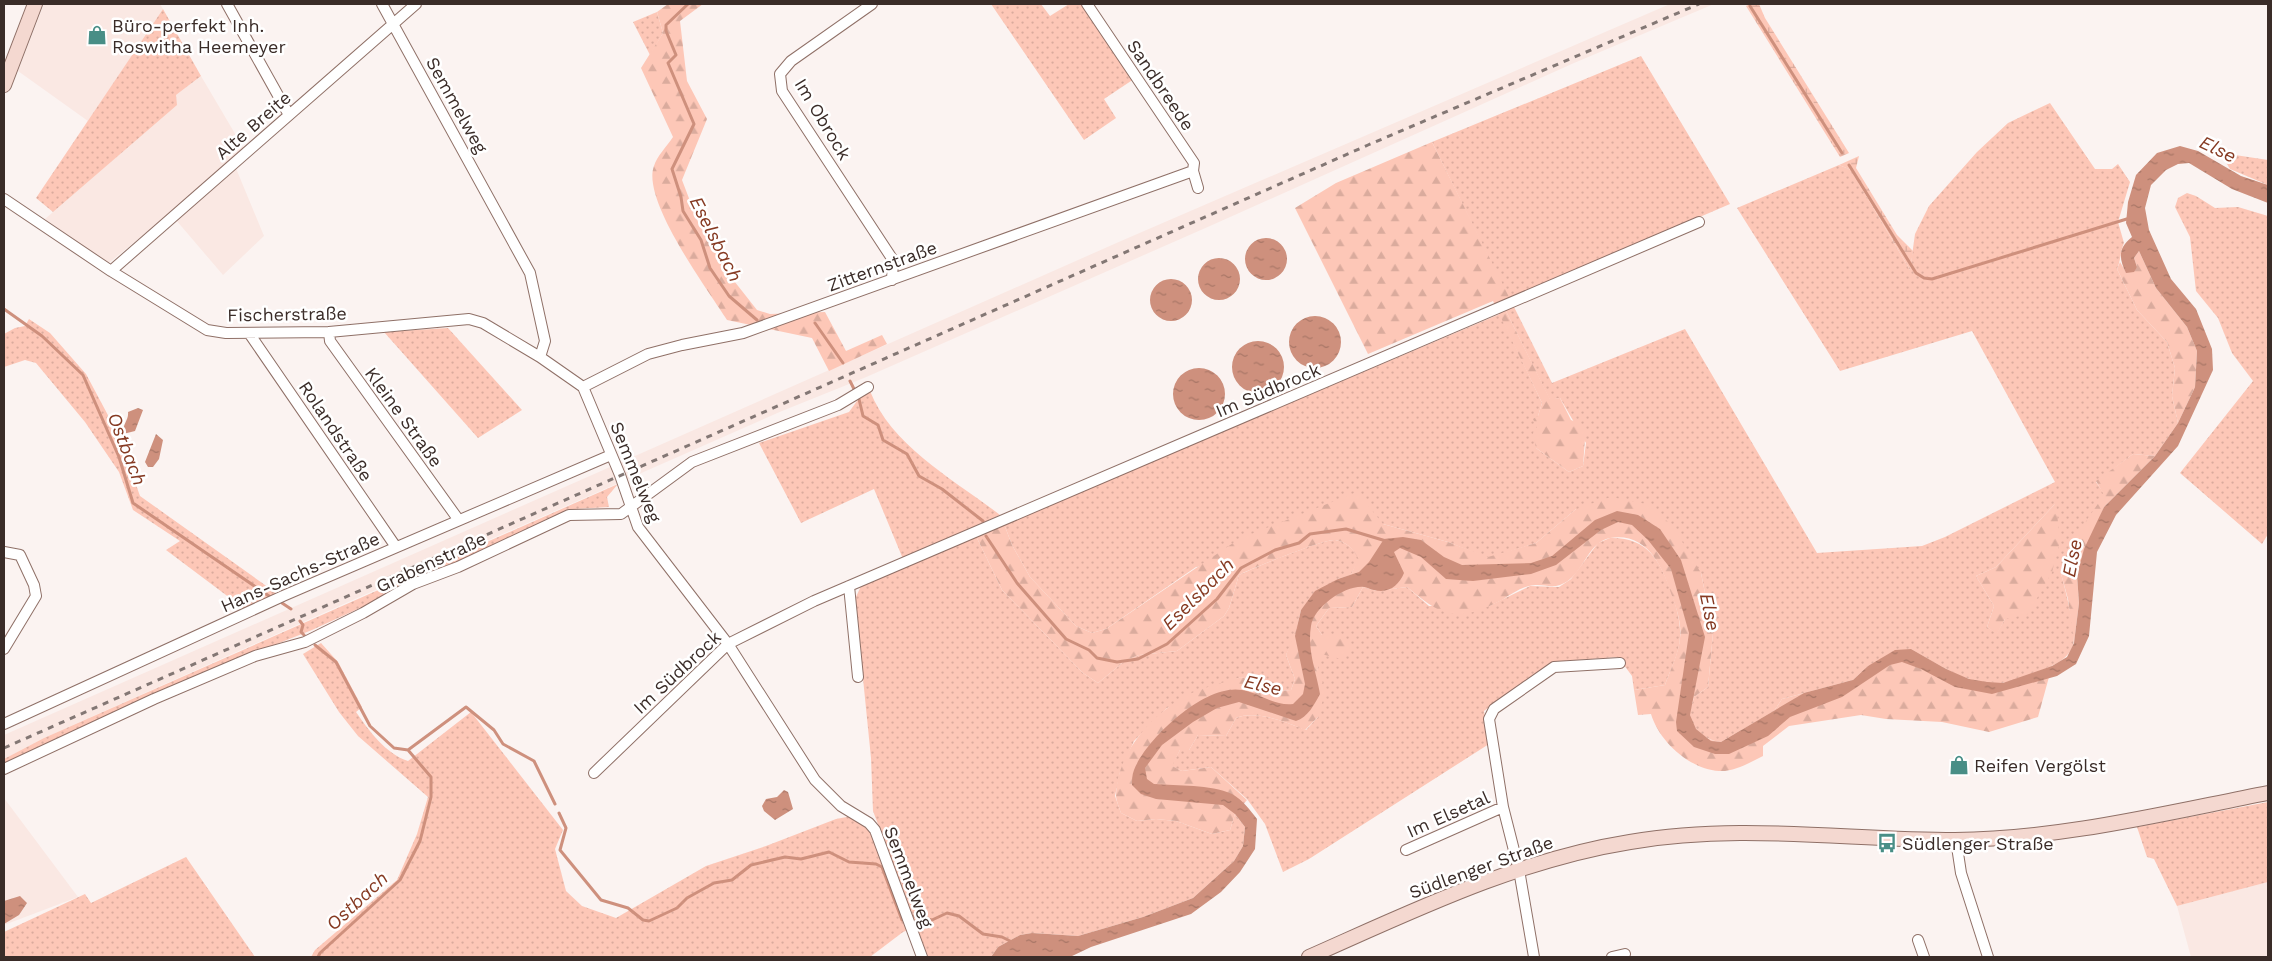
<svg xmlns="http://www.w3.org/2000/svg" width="2272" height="961" font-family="'Work Sans',sans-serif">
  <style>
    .built { fill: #fae8e3 }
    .grass { fill: url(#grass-dots); fill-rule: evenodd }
    .forest { fill: url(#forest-firs) }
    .wetland { fill: url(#wetland-marsh) }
    .water { fill: url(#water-ripples) }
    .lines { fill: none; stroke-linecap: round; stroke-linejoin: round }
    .stream { stroke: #ce907d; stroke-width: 3 }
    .street-casing { stroke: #8f7067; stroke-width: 12 }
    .secondary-casing { stroke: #8f7067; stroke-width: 16 }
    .street { stroke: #fff; stroke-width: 10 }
    .secondary { stroke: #f4d8d0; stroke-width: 14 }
    .rail { stroke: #837774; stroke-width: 3; stroke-dasharray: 6 6; stroke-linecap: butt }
    .labels { text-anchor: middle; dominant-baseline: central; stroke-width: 5; stroke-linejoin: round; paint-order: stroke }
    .poi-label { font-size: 18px; fill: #3a2c28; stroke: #fff; text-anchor: start }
    .street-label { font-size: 18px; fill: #3a2c28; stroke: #fff }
    .water-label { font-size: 19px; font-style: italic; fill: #863a22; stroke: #fff }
  </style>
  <defs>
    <pattern id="grass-dots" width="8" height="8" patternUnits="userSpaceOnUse" patternTransform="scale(1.25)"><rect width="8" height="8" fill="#fdc7b7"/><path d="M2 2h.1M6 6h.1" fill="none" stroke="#daab9d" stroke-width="1.8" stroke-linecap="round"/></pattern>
    <pattern id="forest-firs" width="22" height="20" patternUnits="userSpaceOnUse" patternTransform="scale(1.25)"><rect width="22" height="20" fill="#fdc7b7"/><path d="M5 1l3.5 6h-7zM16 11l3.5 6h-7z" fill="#daab9d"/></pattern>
    <pattern id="wetland-marsh" width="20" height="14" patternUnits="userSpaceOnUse" patternTransform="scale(1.25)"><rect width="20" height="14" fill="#fdc7b7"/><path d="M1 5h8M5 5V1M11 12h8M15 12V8" fill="none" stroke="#daab9d"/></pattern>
    <pattern id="water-ripples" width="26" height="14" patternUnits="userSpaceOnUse" patternTransform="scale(1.25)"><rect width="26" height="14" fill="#ce907d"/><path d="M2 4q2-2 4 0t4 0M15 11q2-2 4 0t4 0" fill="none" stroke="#a87666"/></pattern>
  </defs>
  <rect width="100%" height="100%" fill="#fbf3f1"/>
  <path class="built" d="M44,4h116l3,5 -75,112 -70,-50z
    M1670,4h44l-140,59 -364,163 -346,152 -82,33 -436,192 -302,135 -40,21v-24l1117,-494z
    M201,76l46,78 -12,12 29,70 -41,39 -53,-62 -60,49h-5l-60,-43 131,-114v-10z
    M4,798l74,99 -74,28z
    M2268,882v75h-77l-14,-51z"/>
  <path class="grass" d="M991,4h50l9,12 19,-12h15l50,75 -30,20 12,19 -32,22z
    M163,9l38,67 -25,19 1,10 -124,107 -17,-14z
    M657,12l6,21 -13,22 -17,-33z
    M1641,56l89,148 -221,95 -77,-157z
    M2050,103l45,66h17l6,-5 12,18 -12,40 6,21c-4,9 -3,17 -7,26l20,41 30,32 8,26 -3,28 6,27 -23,33 -22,-2 -37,28 9,13 -45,75c4,14 17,63 13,75 -5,15 -20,21 -34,26 -12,4 -25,10 -37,12 -32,4 -64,-19 -91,-34l-43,17 -15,14 -71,19 -8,12 -53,31c-13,-1 -32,-13 -31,-29 0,-5 3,-11 4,-16l14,-10 5,-54 -12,-60 -125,-64 -40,34 -48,15 -40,-16 -65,-18 -187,43 -90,62 -14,4 -16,-7 -46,-49 -18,-32 -8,-21 496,-210 42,89 -4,13 -2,32 33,24 14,-6 3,-23 -26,-45 -10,2 -45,-91 8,-4 39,78 133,-54 132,224 105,-7 23,-9 110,-55 -83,-151 -132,40 -103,-163 102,-43 12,5 59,100 5,-36 14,-28 48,-54 31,-29zM2055,504l-50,115 -8,14 -10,-6 7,-21 -18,-30 20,-9z
    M2218,149l17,6 33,5v25l-38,-16z
    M2187,193l9,3 19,12 23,-1 30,9v318l-6,10 -82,-71 73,-92 -21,-28 -14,-35 -22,-27 -6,-54 -15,-30 3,-9z
    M29,319l21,14 36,41 32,60 22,62 139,99 -33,15 -80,-60 14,-9 -47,-31 -14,-38 -34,-50 -49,-59 -11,-3 -21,7v-33l11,-6 10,-2z
    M448,328l74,82 -44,28 -94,-106z
    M870,391c22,56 85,89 130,124l-97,44 -29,-70 -73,34 -42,-80 90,-31 8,-11z
    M618,484l-11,13 2,10 -34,2 -263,121 -93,37 -215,98v-6l40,-21z
    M976,536l26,54 81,83 15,10 28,-23 13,-5 38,-4 47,-35 5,-8 10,-33c12,-6 86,-37 96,-35 12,2 17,8 24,18l-8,17 -13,4 -37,31 -6,26 -9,19 9,24 -4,11 -12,1 -38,-14 -74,31 -33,33 -14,31 -5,24 6,17 16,8 19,-2 20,2 36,13 18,-4 5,-16 10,13 -2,19 -9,15 -41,37 -50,19 -65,19 -46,-3 -12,2 -22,12 -7,10h-63l-55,-146 -2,-53 -16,-159 6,-13z
    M1610,538c37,-1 49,21 61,53 5,15 10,30 9,46 0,15 -10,33 -15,48l-31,5 -2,-14 -14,-19 -66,5 -68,49 5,33 -180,115 -26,13 -18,-48 -18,-25 -36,-32 -29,4 -11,-5 9,-16h9l9,-15 28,1 10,-18c21,-8 50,4 70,12l12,-13 -1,-46 5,-36 -6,-9 13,-18 23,-1 11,-20 14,4 30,-4 22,19h60l41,-20 29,1 12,-8 27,-36z
    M321,643l17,19 24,45 -6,5c13,19 30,42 52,49l63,-49 92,118 -8,19 11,42 16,15 34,12 90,-52 60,-20 70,-27 16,-3 12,7 9,12 35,95 -5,2 -33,25h-559l4,-7 82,-70 20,-46 11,-37 -70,-61 -19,-24 -36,-58z
    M2268,802v80l-91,24 -23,-47 -7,-2 -10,-30z
    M186,857l69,100h-251v-25l81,-38 6,9z"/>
  <path class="forest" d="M668,4h35l-23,17 7,60 20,38 -25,61 16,42 33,55 26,33 13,4 55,-2 21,39 36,-16 5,9 -58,27 -17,-33 -85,-18c-19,-30 -86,-120 -73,-154 3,-10 13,-20 19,-29l-32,-69 22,-35 -6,-21z
    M1432,142l81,163 -8,4 45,90 10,-1 11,22 15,6 -3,40 -14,6 -33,-24 -3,-15 4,-6 -4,-8 5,-3 4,-13 -49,-102 -125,53 -73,-146 41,-25z
    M2139,251l17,37 31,39 10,24 -2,36 -17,36 -6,-27 3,-28 -8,-26 -30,-32 -20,-41 3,-7 6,10 11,-5 -3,-9z
    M2133,454l22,2 -51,51 -27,68 2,28 -5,40 -6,-44 -8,-29 11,-27 33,-48 -8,-14z
    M1357,492l26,32 65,18 40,15 48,-14 40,-34 35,-12 35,7 26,21 29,48 12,60 -5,54 -14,10c-1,5 -5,13 -4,19 3,15 17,25 31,26l53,-31 8,-12 71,-19 15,-14 27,-16 16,-1 35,20 23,10 18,3 16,1 49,-17 -14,51 -49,15 -47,-10 -56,-3 -25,-4 -72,11 -26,20v10c-14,7 -29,16 -44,15 -30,-2 -60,-30 -68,-57l-13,1 -4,-25 31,-5c5,-15 14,-32 15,-47 2,-15 -4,-31 -9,-45 -9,-27 -24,-61 -61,-55 -21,4 -26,31 -41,42 -16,12 -24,2 -40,6 -9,2 -19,9 -27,14 -44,22 -57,19 -95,-13l-30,4 -14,-4 -11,20 -23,1 -13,18 6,9 20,-1 10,16 -11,9 -20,-5 -4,17 9,18 -8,28 -13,13c-19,-8 -48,-20 -69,-12l-10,18 -28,-1 -9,15h-9l-8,16 10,5 29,-4 36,33 -12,14 -5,16 -18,4 -36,-13 -20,-2 -19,2 -16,-8c-2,-6 -5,-13 -5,-18 1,-44 39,-85 78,-103 15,-6 32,-10 47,-15l38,14 12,-1 4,-11 -9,-24c20,-44 11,-64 65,-80l7,-17c-6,-10 -11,-16 -23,-18 -9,-2 -84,29 -96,35l-10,33 -5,8 -47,35 -38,4 -13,5 -28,23 -15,-10 -81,-83 -26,-54 28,-12 8,21 18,32 46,49 16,7 14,-4 133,-90z
    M2056,503l4,39 -8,30 -24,42 -23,5 -8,15 -10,-7 7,-21 -18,-30 20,-9z"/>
  <path class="wetland" d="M1750,4h9l6,14 84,135 -9,4 -94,-151z
    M1859,156l-3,12 41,67 16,16 -3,19 -59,-100 -12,-5z"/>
  <path class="water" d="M2180,146l18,5 43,25 27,9v18l-36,-14 -43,-26 -11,1 -12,6 -15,15 -6,23 4,22 22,49 25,30 16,40 1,21 -35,76 -62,69 -19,37 -8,84 -13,28 -19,12 -65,18 -37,-7 -34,-18 -19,-7 -12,3 -48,32 -52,20 -22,19 -39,18h-14l-21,-7 -17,-16 -1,-9 13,-89 -18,-64 -23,-29 -16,-15 -14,-3 -17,8 -45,35 -25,9 -58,7 -27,-2 -25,-22 -21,-9 -6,4 10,21c-5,12 -15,21 -30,17 -3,0 -7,-3 -10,-3 -19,-2 -50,20 -53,39 -4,24 5,45 9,68 -6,11 -12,23 -24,27l-57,-19 -22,6 -24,14 -31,23 -17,23 2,11 7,5c24,2 56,0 78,10 11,6 18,16 25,25l-2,30 -15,23 -19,20 -30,22 -100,33 -21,10h-79l7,-10 22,-12 12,-2 46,3 65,-19 50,-19 41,-37 9,-15 2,-19 -10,-13 -12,-9 -67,-6 -15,-5 -9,-9c0,-5 0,-10 2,-15 12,-31 71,-87 108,-80 18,3 31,16 51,14l10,-10 2,-10 -10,-48 6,-26 14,-19 23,-12 21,-7 10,-10 15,-23 19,-2 18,3 23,17 18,8 69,-2 21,-7 43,-36 22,-9 21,4 22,14 21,31 24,77 -15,78 6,14 15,12 10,1 83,-49 49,-13 15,-14 27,-16 16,-1 35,20 23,10 18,3 16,1 49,-17 15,-9 7,-14 5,-40 -2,-28 7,-26 20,-42 51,-51 23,-33 17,-36 2,-36 -10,-24 -31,-39 -17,-37 -5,7 3,9 -3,5 -8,1c-8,-16 -7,-26 6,-36l-6,-14 2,-21 8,-27 21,-22z
    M1245 259a21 21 0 1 1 42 0a21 21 0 1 1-42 0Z
    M1198 279a21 21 0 1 1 42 0a21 21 0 1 1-42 0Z
    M1150 300a21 21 0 1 1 42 0a21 21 0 1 1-42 0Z
    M1289 342a26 26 0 1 1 52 0a26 26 0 1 1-52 0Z
    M1232 367a26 26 0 1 1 52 0a26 26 0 1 1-52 0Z
    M1173 394a26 26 0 1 1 52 0a26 26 0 1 1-52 0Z
    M138,408l5,2 -8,21 -12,3c-1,-9 6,-14 5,-22z
    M156,434l7,6 -4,19 -6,8h-5l-3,-5z
    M784,790l4,2 5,17 -18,11 -11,-9 -2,-5 4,-7 11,-2z
    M20,896l7,7 -8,12 -15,9v-23z"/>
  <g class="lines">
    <path class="stream" d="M688,4l-22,21v6l10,24 -8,8 26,61 -22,45 9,28 2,14 18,29 9,28 19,28 28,24
      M1750,6l92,147
      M1849,165l67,108 8,5 8,1 198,-61
      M4,309l38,27 41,39 36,82 14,46 136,93
      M815,323l28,40
      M850,381l5,10
      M859,399l4,17 15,9 5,15 24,14 12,22 23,13 41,32
      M986,536l31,47 49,56 23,11 8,8 20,4 21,-3 29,-15 50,-45 24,-31 34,-18 24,-7 11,-9 36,-5 40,12
      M282,603l9,6
      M300,621l3,4 -2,7 3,3
      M315,645l21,17 34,64 24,22 14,2 23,27v20l-11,44 -20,39 -80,73 -2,4
      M408,750l58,-43 28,23 9,14 31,17 21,43
      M559,813l7,15 -6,22 41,50 27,8 15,12 6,1 28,-13 10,-10 27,-15 18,-3 19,-15 34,-8 16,2 28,-7 20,10 27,2 6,3 20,53
      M913,916l19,4 15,-7 12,3 24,18 19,3 10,5"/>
    <defs>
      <path id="street" d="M227,4l62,111
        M382,4l148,269 15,68 -5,16
        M872,4l-81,57 -11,13 2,17 111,169 -1,20
        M1087,4l107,159 -1,8 5,17
        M4,199l107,72 96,59 19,3 103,-1 140,-13 14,4 57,34 43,30 37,88 18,52 90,117 87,136 26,26 28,17 6,7 47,127
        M111,271l305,-267
        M329,332l1,9 128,178
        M249,333l147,214
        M583,387l65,-33 34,-9 61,-12 450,-162
        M4,552l16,3 14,30 2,11 -32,53
        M849,586l9,91
        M4,724l279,-128 328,-141
        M4,769l150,-70 101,-43 50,-14 58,-29 50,-29 45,-17 111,-52 52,-1 71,-52 146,-57 30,-18
        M594,773l134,-129 86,-43 885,-379
        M1956,840l5,33 27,84
        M1406,850l97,-43
        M1918,940l6,17
        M1534,957l-15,-87 -16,-63 -14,-88 5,-10 60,-42 66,-4
        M1612,957l13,-3"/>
      <path id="secondary" d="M4,85l31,-81
        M1309,957c104,-46 208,-97 321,-115 109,-19 216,-2 325,-2 106,-1 210,-27 313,-47"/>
    </defs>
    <use href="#street" class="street-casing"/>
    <use href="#secondary" class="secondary-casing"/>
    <use href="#street" class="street"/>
    <use href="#secondary" class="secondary"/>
    <path class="rail" d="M4,748l1364,-603 331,-141"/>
  </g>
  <defs>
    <symbol id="shop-bare" viewBox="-9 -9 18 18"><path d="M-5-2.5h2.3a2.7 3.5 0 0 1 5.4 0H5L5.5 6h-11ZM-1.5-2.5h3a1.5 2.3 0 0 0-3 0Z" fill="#488e86" stroke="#fff" stroke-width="2.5" paint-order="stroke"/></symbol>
    <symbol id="bus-bare" viewBox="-9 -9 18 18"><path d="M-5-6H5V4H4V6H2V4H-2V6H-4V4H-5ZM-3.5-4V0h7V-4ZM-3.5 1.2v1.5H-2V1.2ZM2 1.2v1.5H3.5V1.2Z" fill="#488e86" stroke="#fff" stroke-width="2.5" paint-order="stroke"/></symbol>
  </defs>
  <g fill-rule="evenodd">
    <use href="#shop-bare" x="83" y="21" width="28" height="28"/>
    <use href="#shop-bare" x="1945" y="751" width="28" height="28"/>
    <use href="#bus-bare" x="1873" y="829" width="28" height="28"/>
  </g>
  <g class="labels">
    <g class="poi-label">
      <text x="112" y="25">Büro-perfekt Inh.<tspan x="112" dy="21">Roswitha Heemeyer</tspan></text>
      <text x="1974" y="765">Reifen Vergölst</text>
      <text x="1902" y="843">Südlenger Straße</text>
    </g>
    <g class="street-label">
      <text transform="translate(1161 85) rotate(56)">Sandbreede</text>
      <text transform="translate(457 105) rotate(61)">Semmelweg</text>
      <text transform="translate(823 119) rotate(59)">Im Obrock</text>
      <text transform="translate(253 125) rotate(-41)">Alte Breite</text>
      <text transform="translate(882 266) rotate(-20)">Zitternstraße</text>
      <text transform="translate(287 314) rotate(-1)">Fischerstraße</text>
      <text transform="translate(1268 390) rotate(-23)">Im Südbrock</text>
      <text transform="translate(404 417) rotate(54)">Kleine Straße</text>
      <text transform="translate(336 431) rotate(56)">Rolandstraße</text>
      <text transform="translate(636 472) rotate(68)">Semmelweg</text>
      <text transform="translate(431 562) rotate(-25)">Grabenstraße</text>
      <text transform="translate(300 572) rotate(-24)">Hans-Sachs-Straße</text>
      <text transform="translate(677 672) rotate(-43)">Im Südbrock</text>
      <text transform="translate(1448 814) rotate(-24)">Im Elsetal</text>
      <text transform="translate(1481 867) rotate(-20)">Südlenger Straße</text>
      <text transform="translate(909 877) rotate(69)">Semmelweg</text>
    </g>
    <g class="water-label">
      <text transform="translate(2218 149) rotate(26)">Else</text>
      <text transform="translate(716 239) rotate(63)">Eselsbach</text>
      <text transform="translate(127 449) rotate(69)">Ostbach</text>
      <text transform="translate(2072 558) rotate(-79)">Else</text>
      <text transform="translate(1198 594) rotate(-45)">Eselsbach</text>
      <text transform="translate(1710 612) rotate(78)">Else</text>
      <text transform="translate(1263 685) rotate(13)">Else</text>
      <text transform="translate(357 901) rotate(-43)">Ostbach</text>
    </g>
  </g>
  <rect width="2272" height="961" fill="none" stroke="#3a2c28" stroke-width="10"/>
</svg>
